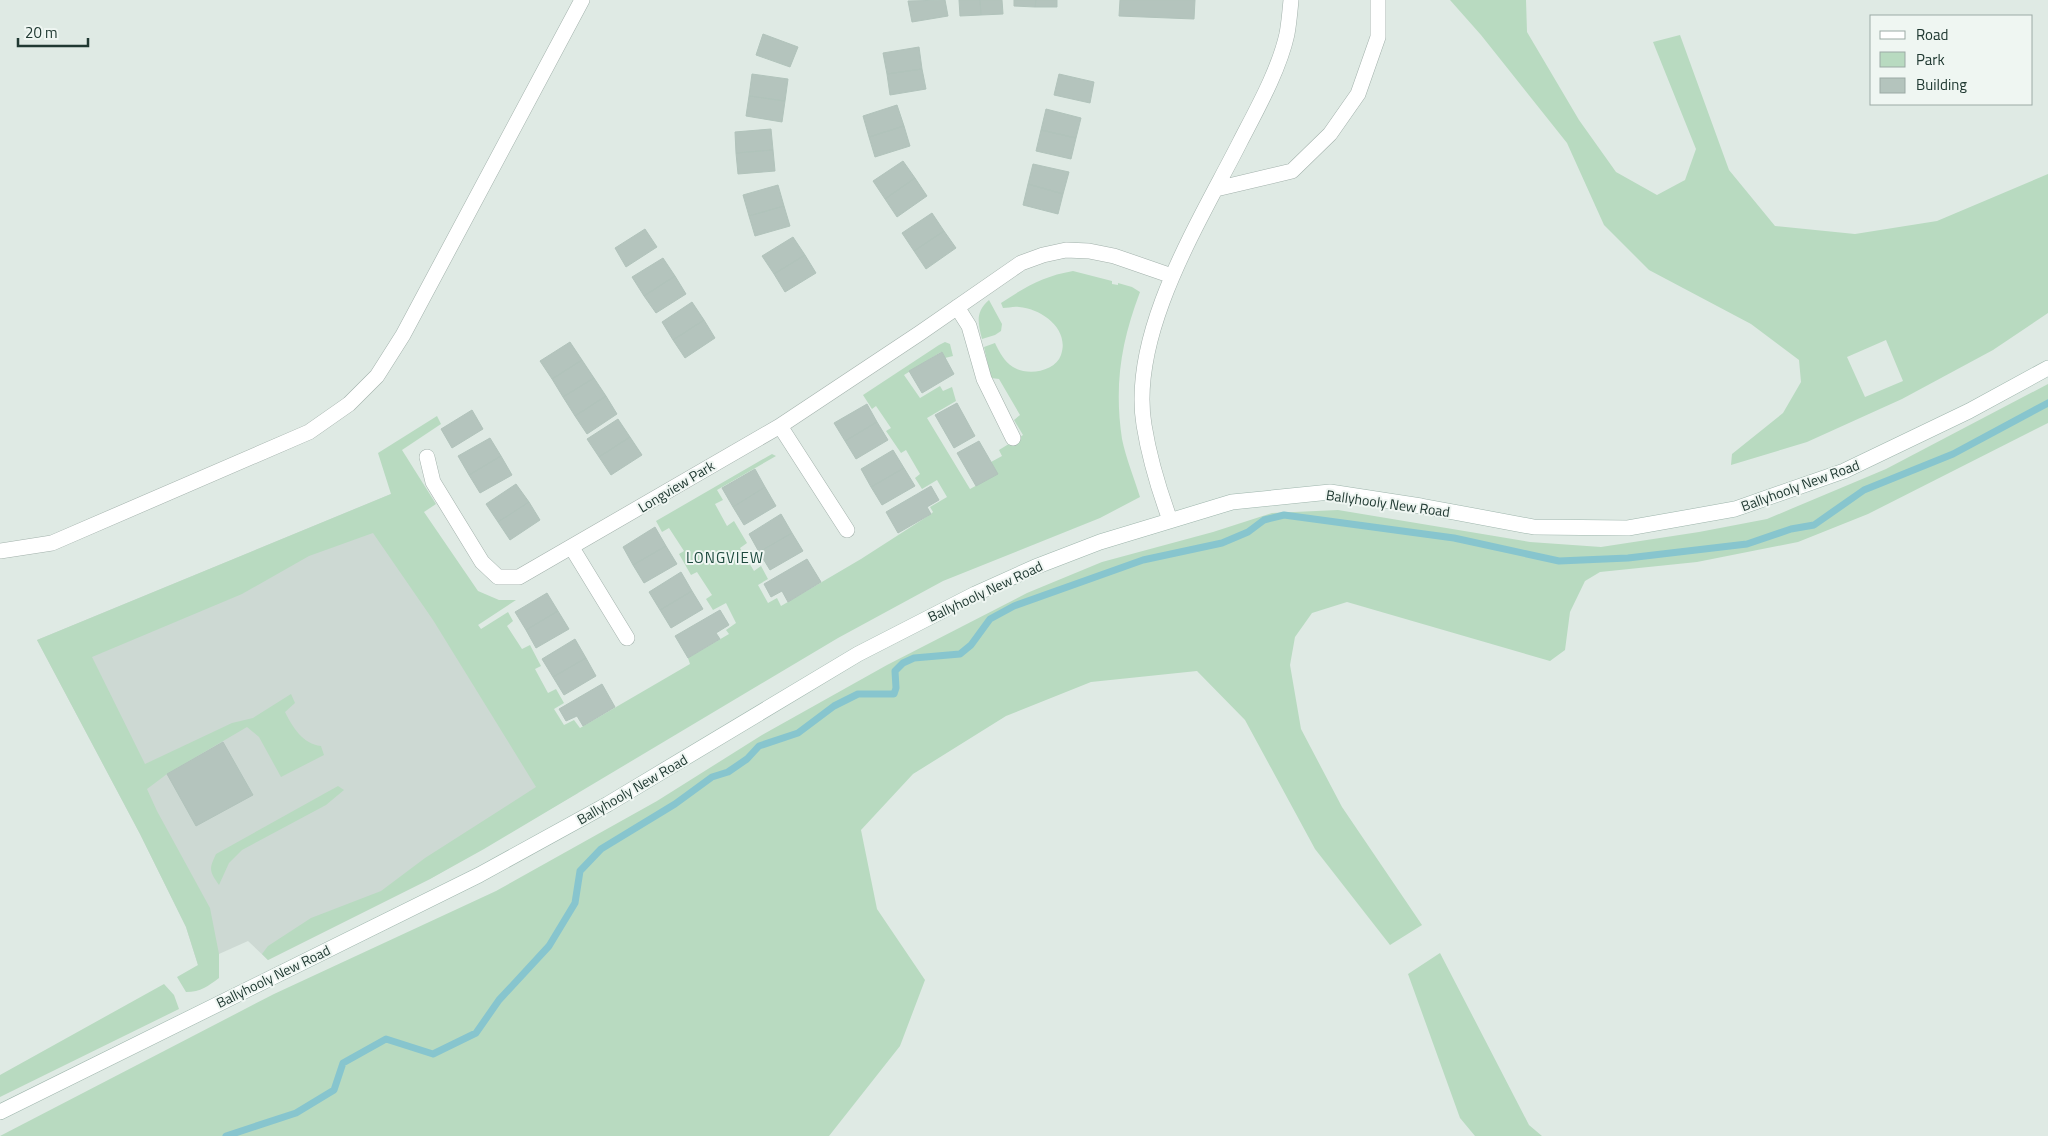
<svg xmlns="http://www.w3.org/2000/svg" width="2048" height="1136" font-family="'Titillium Web',sans-serif">
  <style>
    .built { fill: #cdd9d3 }
    .green { fill: #b8dac0; fill-rule: evenodd }
    .lines { fill: none; stroke-linecap: round; stroke-linejoin: round }
    .stream { stroke: #87c5ce; stroke-width: 7 }
    .building { fill: #b4c4bd; stroke: #b1c3bb }
    .street-casing { stroke: #a2b1ab; stroke-width: 16 }
    .secondary-casing { stroke: #9eb5ac; stroke-width: 16 }
    .street { stroke: #fff; stroke-width: 15 }
    .secondary { stroke: #fff; stroke-width: 15 }
    .labels { text-anchor: middle; dominant-baseline: central; stroke-width: 4; stroke-linejoin: round; paint-order: stroke }
    .street-label { font-size: 14px; fill: #203932; stroke: #eff6f2 }
    .neighbourhood-label { font-size: 15px; letter-spacing: 1px; fill: #1d4a3e; stroke: #eff6f2 }
  </style>
  <rect width="100%" height="100%" fill="#dfeae4"/>
  <path class="built" d="M391,494l87,131 100,168 -148,86 -162,81 -20,-19 -29,13v24l-21,-13 -12,-38 -46,-93 -103,-194z"/>
  <path class="green" d="M1450,0h76l1,32 52,88 37,52 41,23 28,-15 11,-31 -43,-107 27,-7 49,135 46,56 80,8 82,-13 111,-47v139l-55,37 -91,49 -95,43 -76,23 1,-11 51,-41 18,-31 -2,-22 -48,-36 -102,-54 -45,-45 -37,-82 -86,-108zM1886,340l17,41 -38,16 -18,-40z
    M1073,271l39,10v3l6,1v-2l14,4 8,5c-19,50 -26,93 -18,147 4,19 12,39 18,58l-40,21 -157,63 -105,57 -354,211 -54,30 -162,81 -6,-6 6,-8 43,-28 70,-27 44,-33 111,-71 -103,-167 -60,-87 -64,23 -67,38 -150,63 53,107 87,-41 21,-5 38,-24 4,9 -10,9c8,16 18,32 36,34l3,9 -43,22 -22,-40 -12,-10 -80,47 -20,15 10,22 53,97 9,46v24c-11,8 -18,14 -33,14l-9,-15 21,-12 -12,-38 -46,-93 -103,-194 354,-146 -13,-41 59,-37 4,8 -39,26 34,54 -12,8 54,79 21,9h17l-38,25 3,4 27,-17 5,9 -6,5 15,23 8,-4 11,21 -6,3 13,24 8,-4 8,14 -10,6 10,16 10,-5 6,8 110,-64 -2,-6 41,-24 -3,-4 10,-7 -10,-20 -13,7 -7,-11 6,-4 -15,-23 -6,3 -12,-21 5,-3 -15,-23 -7,4 -6,-11 116,-67 4,2 -59,34 6,10 -8,4 12,22 7,-5 13,22 -7,5 14,23 7,-5 7,13 -10,6 10,18 9,-5 4,8 80,-47 70,-45 2,-2 -3,-5 17,-10 -10,-17 -15,9 -7,-11 5,-4 -14,-24 -5,3 -15,-22 5,-3 -15,-22 -4,3 -9,-14 76,-50 6,-3 5,2 3,12 -8,2 -4,-6 -37,23 16,23 20,-12 3,5 9,-4 4,14 -29,17 43,71 27,-15 -6,-12 11,-6 -3,-6 24,-15 -9,-15 6,-5 -21,-36 -8,-1 -7,-31 11,-4c5,10 9,18 18,24 14,9 42,5 48,-12 9,-26 -19,-46 -42,-48 -5,-1 -11,1 -16,1l-2,-5c24,-16 43,-27 72,-32z
    M989,300l13,24 -1,7 -6,4 -13,4c-4,-16 -7,-27 7,-39z
    M2048,384v39l-180,91 -70,28 -101,20 -97,10 -15,9 -15,31 -5,38 -15,11 -203,-59 -35,11 -17,24 -5,28 11,64 41,78 80,118 -32,20 -75,-96 -70,-129 -48,-49 -106,11 -85,34 -93,58 -52,56 16,79 48,71 -25,66 -71,90h-829l274,-142 222,-103 161,-90 105,-66 125,-70 140,-72 75,-31 111,-30 59,-19 66,-3 192,32 71,5 98,-15 68,-13 119,-50z
    M338,786l6,4 -18,15 -84,45 -13,13 -10,22c-10,-14 -10,-16 -3,-31z
    M1440,953l89,172 13,11h-67l-15,-18 -52,-144z
    M164,984l10,11 5,14 -179,88v-22z"/>
  <g class="lines">
    <path class="stream" d="M226,1136l70,-23 38,-23 9,-27 43,-24 47,15 43,-21 23,-33 50,-54 26,-43 5,-32 21,-22 74,-45 37,-27 16,-5 19,-13 12,-13 39,-13 36,-27 24,-12h36l2,-6 -1,-17 8,-8 11,-5 46,-4 11,-9 19,-26 24,-13 129,-46 79,-17 26,-11 16,-12 20,-5 170,23 105,23 69,-3 119,-14 44,-15 23,-4 50,-35 89,-36 95,-51"/>
  </g>
  <path class="building" d="M945,0l3,16 -36,6 -4,-21z
    M959,0h21l1,15 -21,1z
    M980,0h22l1,14 -22,1z
    M1014,0h22l-1,7 -21,-1z
    M1036,0h21v7h-22z
    M1120,0h75l-1,19 -75,-3z
    M763,34l35,13 -8,20 -34,-12z
    M919,47l3,22 -35,5 -4,-21z
    M922,69l4,20 -36,6 -3,-21z
    M752,74l36,5 -3,22 -36,-5z
    M1059,74l35,8 -4,21 -36,-8z
    M749,96l36,5 -3,21 -36,-6z
    M897,105l7,21 -35,11 -6,-21z
    M1046,109l35,9 -5,20 -35,-8z
    M904,126l6,20 -35,11 -6,-20z
    M771,129l2,21 -37,3 -1,-21z
    M1041,130l35,8 -5,21 -35,-8z
    M773,150l2,21 -37,3 -2,-21z
    M903,161l12,17 -30,21 -12,-18z
    M1033,164l36,8 -6,22 -35,-10z
    M915,178l12,18 -30,21 -12,-18z
    M1028,184l35,10 -5,20 -35,-9z
    M778,185l6,21 -35,10 -6,-21z
    M784,206l6,20 -35,10 -6,-20z
    M932,213l12,18 -30,20 -12,-18z
    M645,229l12,18 -31,20 -11,-19z
    M944,231l12,17 -30,21 -12,-18z
    M793,237l12,18 -31,19 -12,-18z
    M805,255l11,18 -31,19 -11,-18z
    M663,258l12,18 -31,20 -12,-19z
    M675,276l11,18 -30,19 -12,-17z
    M692,302l12,18 -31,20 -11,-18z
    M704,320l11,18 -30,20 -12,-18z
    M570,342l12,18 -30,19 -12,-18z
    M942,352l12,22 -32,19 -13,-22z
    M582,360l12,18 -31,19 -11,-18z
    M594,378l12,18 -31,20 -12,-19z
    M606,396l11,18 -30,20 -12,-18z
    M957,403l18,33 -21,12 -19,-33z
    M867,404l10,18 -32,19 -11,-18z
    M472,410l11,19 -31,19 -11,-19z
    M618,419l12,18 -31,20 -12,-18z
    M877,422l11,18 -32,19 -11,-18z
    M630,437l12,18 -31,20 -12,-18z
    M490,438l11,18 -32,19 -11,-19z
    M979,441l19,33 -22,12 -19,-33z
    M893,450l11,18 -33,19 -10,-18z
    M501,456l11,19 -32,18 -11,-18z
    M904,468l11,18 -33,19 -11,-18z
    M755,469l10,18 -32,20 -11,-19z
    M516,484l13,18 -31,20 -12,-18z
    M931,486l8,14 -12,7 4,7 -33,19 -12,-21z
    M765,487l11,19 -32,19 -11,-18z
    M529,502l11,18 -30,20 -12,-18z
    M781,514l11,19 -33,19 -10,-18z
    M655,527l11,19 -33,19 -10,-18z
    M792,533l11,18 -33,19 -11,-18z
    M666,546l11,18 -33,19 -11,-18z
    M807,559l14,23 -33,20 -6,-11 -11,6 -7,-13z
    M681,572l11,19 -32,19 -11,-18z
    M692,591l11,18 -32,19 -11,-18z
    M547,593l11,18 -32,19 -11,-18z
    M720,610l9,15 -13,8 4,6 -32,19 -13,-22z
    M558,611l11,18 -33,19 -10,-18z
    M575,639l11,19 -33,19 -11,-18z
    M586,658l10,18 -32,19 -11,-18z
    M602,684l13,23 -32,19 -6,-10 -11,5 -7,-12z
    M223,742l30,53 -57,31 -29,-52z"/>
  <g class="lines">
    <defs>
      <path id="street" d="M1216,189l76,-18 38,-37 28,-40 20,-57v-37
        M957,307l12,19 15,53 29,59
        M780,426l67,104
        M427,457l6,25 49,80 16,15h21l261,-151 140,-93 101,-70 22,-8 23,-5 23,1 25,5 58,20
        M1170,520c-11,-30 -21,-64 -26,-95 -15,-92 56,-204 96,-283 17,-33 39,-72 47,-108 2,-11 3,-23 4,-34
        M572,548l55,90
        M0,551l52,-8 257,-111 40,-28 28,-28 26,-41 179,-335"/>
      <path id="secondary" d="M0,1112l479,-237 129,-71 250,-150 117,-60 60,-27 65,-25 132,-40 98,-10 91,14 113,21 94,1 107,-19 109,-38 125,-60 79,-43"/>
    </defs>
    <use href="#street" class="street-casing"/>
    <use href="#secondary" class="secondary-casing"/>
    <use href="#street" class="street"/>
    <use href="#secondary" class="secondary"/>
  </g>
  <g class="labels">
    <g class="street-label">
      <text transform="translate(1800 485) rotate(-20)">Ballyhooly New Road</text>
      <text transform="translate(676 486) rotate(-31)">Longview Park</text>
      <text transform="translate(1388 503) rotate(8)">Ballyhooly New Road</text>
      <text transform="translate(985 591) rotate(-25)">Ballyhooly New Road</text>
      <text transform="translate(632 789) rotate(-30)">Ballyhooly New Road</text>
      <text transform="translate(273 976) rotate(-26)">Ballyhooly New Road</text>
    </g>
    <g class="neighbourhood-label">
      <text x="725" y="557">LONGVIEW</text>
    </g>
  </g>
  <rect x="1870" y="15" width="162" height="90" fill="#eff6f2" stroke="#9caaa5"/>
  <rect x="1880" y="31" width="25" height="8" fill="#ffffff" stroke="#9caaa5"/>
  <text x="1916" y="40" font-size="15" fill="#203932">Road</text>
  <rect x="1880" y="52" width="25" height="15" fill="#b8dac0" stroke="#9caaa5"/>
  <text x="1916" y="65" font-size="15" fill="#203932">Park</text>
  <rect x="1880" y="78" width="25" height="15" fill="#b4c4bd" stroke="#9caaa5"/>
  <text x="1916" y="90" font-size="15" fill="#203932">Building</text>
  <path d="M18 38v8h70v-8" fill="none" stroke="#203932" stroke-width="2.5"/>
  <text x="25" y="38" font-size="15" fill="#203932" stroke="#eff6f2" stroke-width="4" paint-order="stroke">20 m</text>
</svg>
